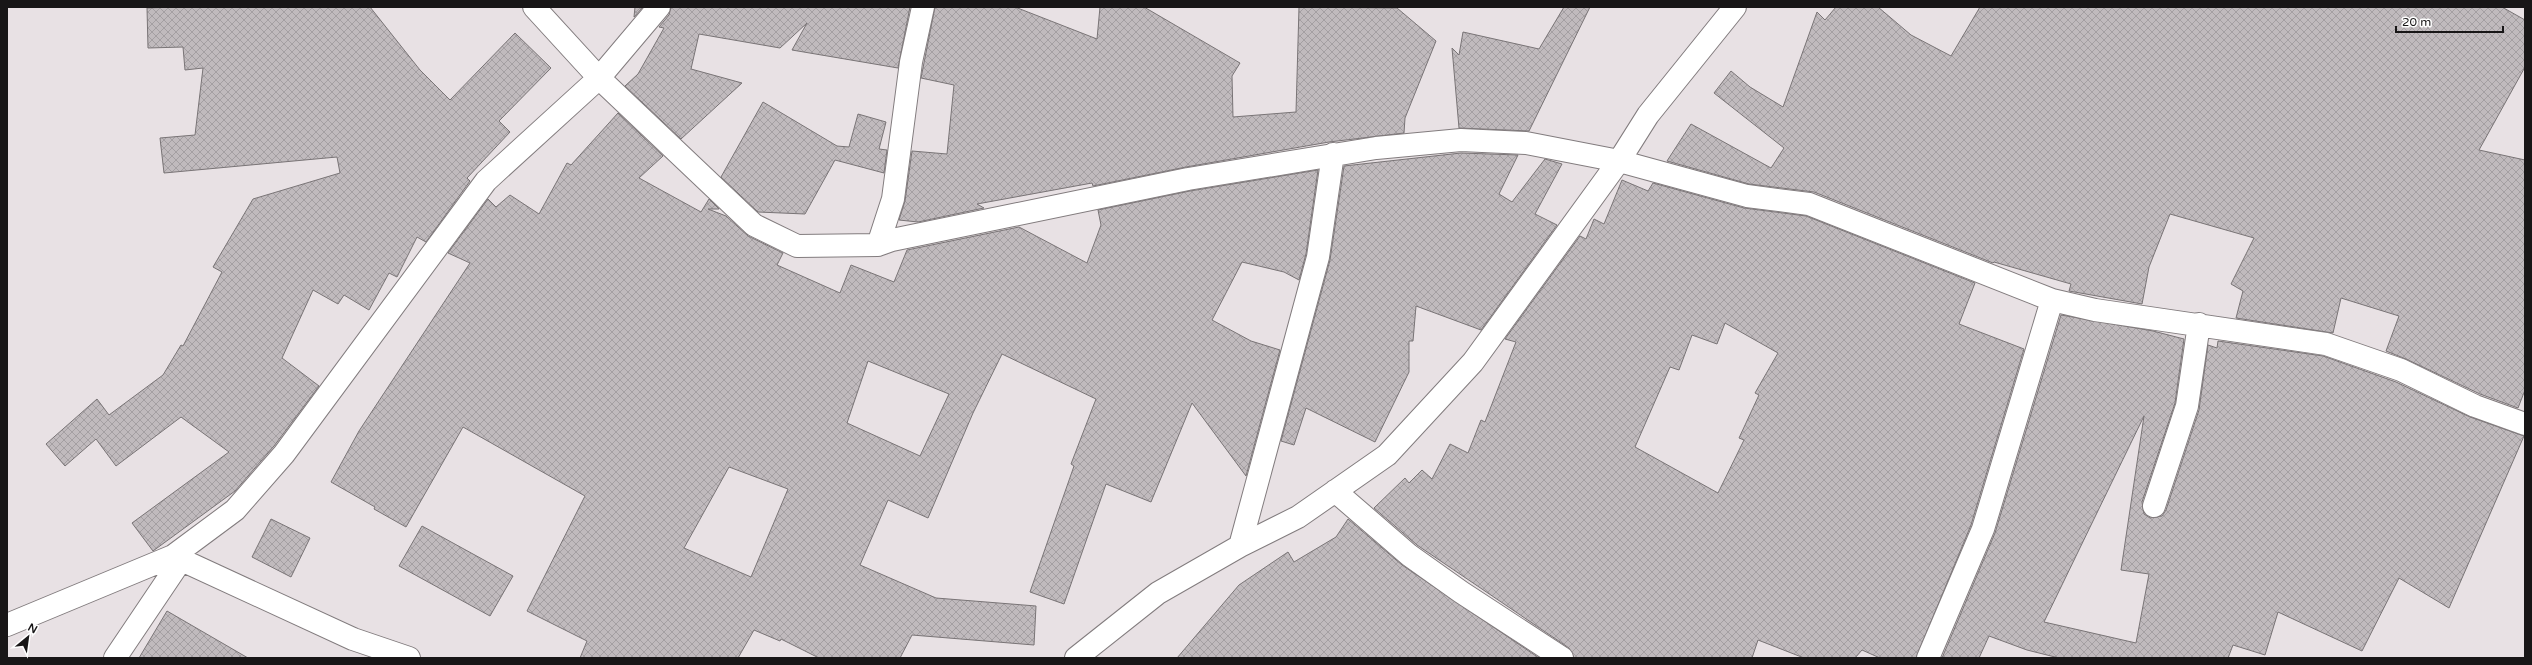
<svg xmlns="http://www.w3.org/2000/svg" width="2532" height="665" font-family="'Varela Round',sans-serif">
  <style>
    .building { fill: url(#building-cross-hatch); stroke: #797476; fill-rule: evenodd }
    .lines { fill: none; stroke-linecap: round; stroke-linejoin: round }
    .minor-casing { stroke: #827c7e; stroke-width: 24 }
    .minor { stroke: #fff; stroke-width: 22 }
  </style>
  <defs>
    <pattern id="building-cross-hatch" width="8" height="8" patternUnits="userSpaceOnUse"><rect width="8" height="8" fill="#c0babd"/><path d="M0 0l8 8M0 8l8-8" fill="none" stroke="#a49fa2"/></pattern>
  </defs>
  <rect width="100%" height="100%" fill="#e8e1e4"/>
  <path class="building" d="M175,7h195l50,63 30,30 65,-67 36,35 -52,53 11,11 -43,46 3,3 -44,61 -9,-5 -20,40 -8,-4 -20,37 -25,-15 -6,9 -25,-14 -31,68 37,28 -45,60 -39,45 -82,60 -21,-28 97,-71 -48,-35 -65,49 -20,-27 -31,27 -19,-22 51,-45 12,16 54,-40 18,-30 2,1 39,-74 -9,-5 40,-68 87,-26 -3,-16 -173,16 -4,-35 35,-3 8,-67 -18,2 -2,-23 -35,1 -1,-40z
    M635,7h8l-9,10z
    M671,7h239l-12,61 -106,-18 15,-27 -27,25 -81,-14 -8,35 51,14 -61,56 -56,-53 13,-12 26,-46 -5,-1 10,-12z
    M935,7h80l82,32 3,-32h44l96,56 -8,13 1,41 63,-5 3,-105 98,1 39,33 -31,77 -1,15 -75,9 -143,25 -93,19 -1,-3 -115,21 7,4 -66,14 -19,-2 6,-19 7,-50 35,3 7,-69 -33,-7z
    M1564,7h26l-61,124 -70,-3 -7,-80 7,7 4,-23 76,17z
    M1836,7h42l33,28 40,21 29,-49h522l23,13v47l-46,83 46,10v230l-7,18 -38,-14 -74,-35 -20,-8 13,-35 -58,-18 -8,35 -97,-15 7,-27 -12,-7 23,-46 -84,-24 -21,53 -7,37 -73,-13 2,-7 -77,-22 -1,1 -179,-71 -65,-8 -82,-23 24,-37 80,44 13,-20 -70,-55 17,-22 19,16 33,20 34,-95 8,8z
    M763,102l74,44 12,1 9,-33 28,8 -7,27 8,1 -3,23 -49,-13 -30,54 -47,-2 -37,-35z
    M618,113l45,43 -24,22 62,34 8,-13 10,10h-11l18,7 22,20 35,17 -6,12 63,28 11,-28 43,17 13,-32 112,-23 68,36 14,-38 -3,-15 92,-19 128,-21 -12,84 -7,26 -15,-8 -42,-10 -30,58 39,21 29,9 -34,126 -54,-73 -41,99 -45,-18 -42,120 -34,-12 44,-126 -3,-2 25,-65 -94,-45 -29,59 -45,105 -40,-18 -28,65 76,33 100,8 -2,39 -122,-10 -12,23h-81l-38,-19 -1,2 -26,-11 -16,28h-158l7,-17 -60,-30 58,-115 -122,-69 -57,100 -32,-18 1,-2 -44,-25 28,-51 111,-168 -22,-10 40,-54 8,8 14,-12 29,19 28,-51 4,2zM868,361l81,33 -29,62 -73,-33zM729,467l59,22 -37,88 -67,-29z
    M1461,153l57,2 -19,39 13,8 33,-43 17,5 -27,50 22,11 -76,105 -65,-24 -3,35h-4v31l-34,70 -69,-34 -12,37 -13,-4 49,-181 14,-94z
    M1622,180l26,11 5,-8 91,25 62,8 169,67 -16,41 65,25 -53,176 -55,133h-36l-18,-8 -7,8h-51l-46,-18 -6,18h-178l-5,-10 -152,-103 -43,-37 31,-30 4,5 13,-13 10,9 18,-35 18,9 13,-33 4,2 31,-80 -11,-3 75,-103 6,3 8,-20 10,5zM1725,323l53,30 -23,40 4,2 -20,43 5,2 -26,53 -83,-46 35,-80 9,3 13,-35 25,9z
    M2061,315l92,16 31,8 -9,64 -33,99 2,12 6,4 12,-2 4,-6 33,-100 9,-65 9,3 1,-7 105,15 73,26 74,35 54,19 -75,172 -50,-30 -37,73 -84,-39 -13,43 -32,-10 -5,13h-169l-32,-8 -38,-14 -10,22h-37l53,-125zM2144,416l-23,154 28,4 -13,69 -92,-21z
    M271,519l39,19 -19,39 -39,-20z
    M1348,519l54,46 137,93h-362l62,-73 49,-33 6,10 42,-25z
    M422,526l91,50 -23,40 -91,-50z
    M167,611l81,47h-109z"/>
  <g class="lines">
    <defs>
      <path id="minor" d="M534,7l65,71 155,147 43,21 81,-1 14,-5 296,-61 188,-31 85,-8 65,3 93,18 128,35 62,8 243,96 43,10 231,34 75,26 74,36 50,18
        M878,245l15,-46 18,-137 12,-55
        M1335,491l74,64 52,37 101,66
        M2154,506l33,-100 12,-82
        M1240,546l78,-289 15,-103
        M173,556l180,83 56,19
        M7,625l166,-69 62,-46 49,-56 202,-273 113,-103 60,-71
        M115,658l66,-98
        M1076,658l82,-65 82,-47 58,-29 89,-62 86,-93 146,-201 29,-46 87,-108
        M1928,658l55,-129 69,-229"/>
    </defs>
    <use href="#minor" class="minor-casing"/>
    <use href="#minor" class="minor"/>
  </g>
  <rect width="2532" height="665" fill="none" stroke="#181617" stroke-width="16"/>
  <g transform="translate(28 637) rotate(29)" stroke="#ffffff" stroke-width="3" paint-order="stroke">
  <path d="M0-3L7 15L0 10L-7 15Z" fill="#181617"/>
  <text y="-6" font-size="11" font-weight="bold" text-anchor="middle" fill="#181617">N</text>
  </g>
  <path d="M2396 26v6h107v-6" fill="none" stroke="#181617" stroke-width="2"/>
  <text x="2402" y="26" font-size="12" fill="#181617" stroke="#ffffff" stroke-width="3" paint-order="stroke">20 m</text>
</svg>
